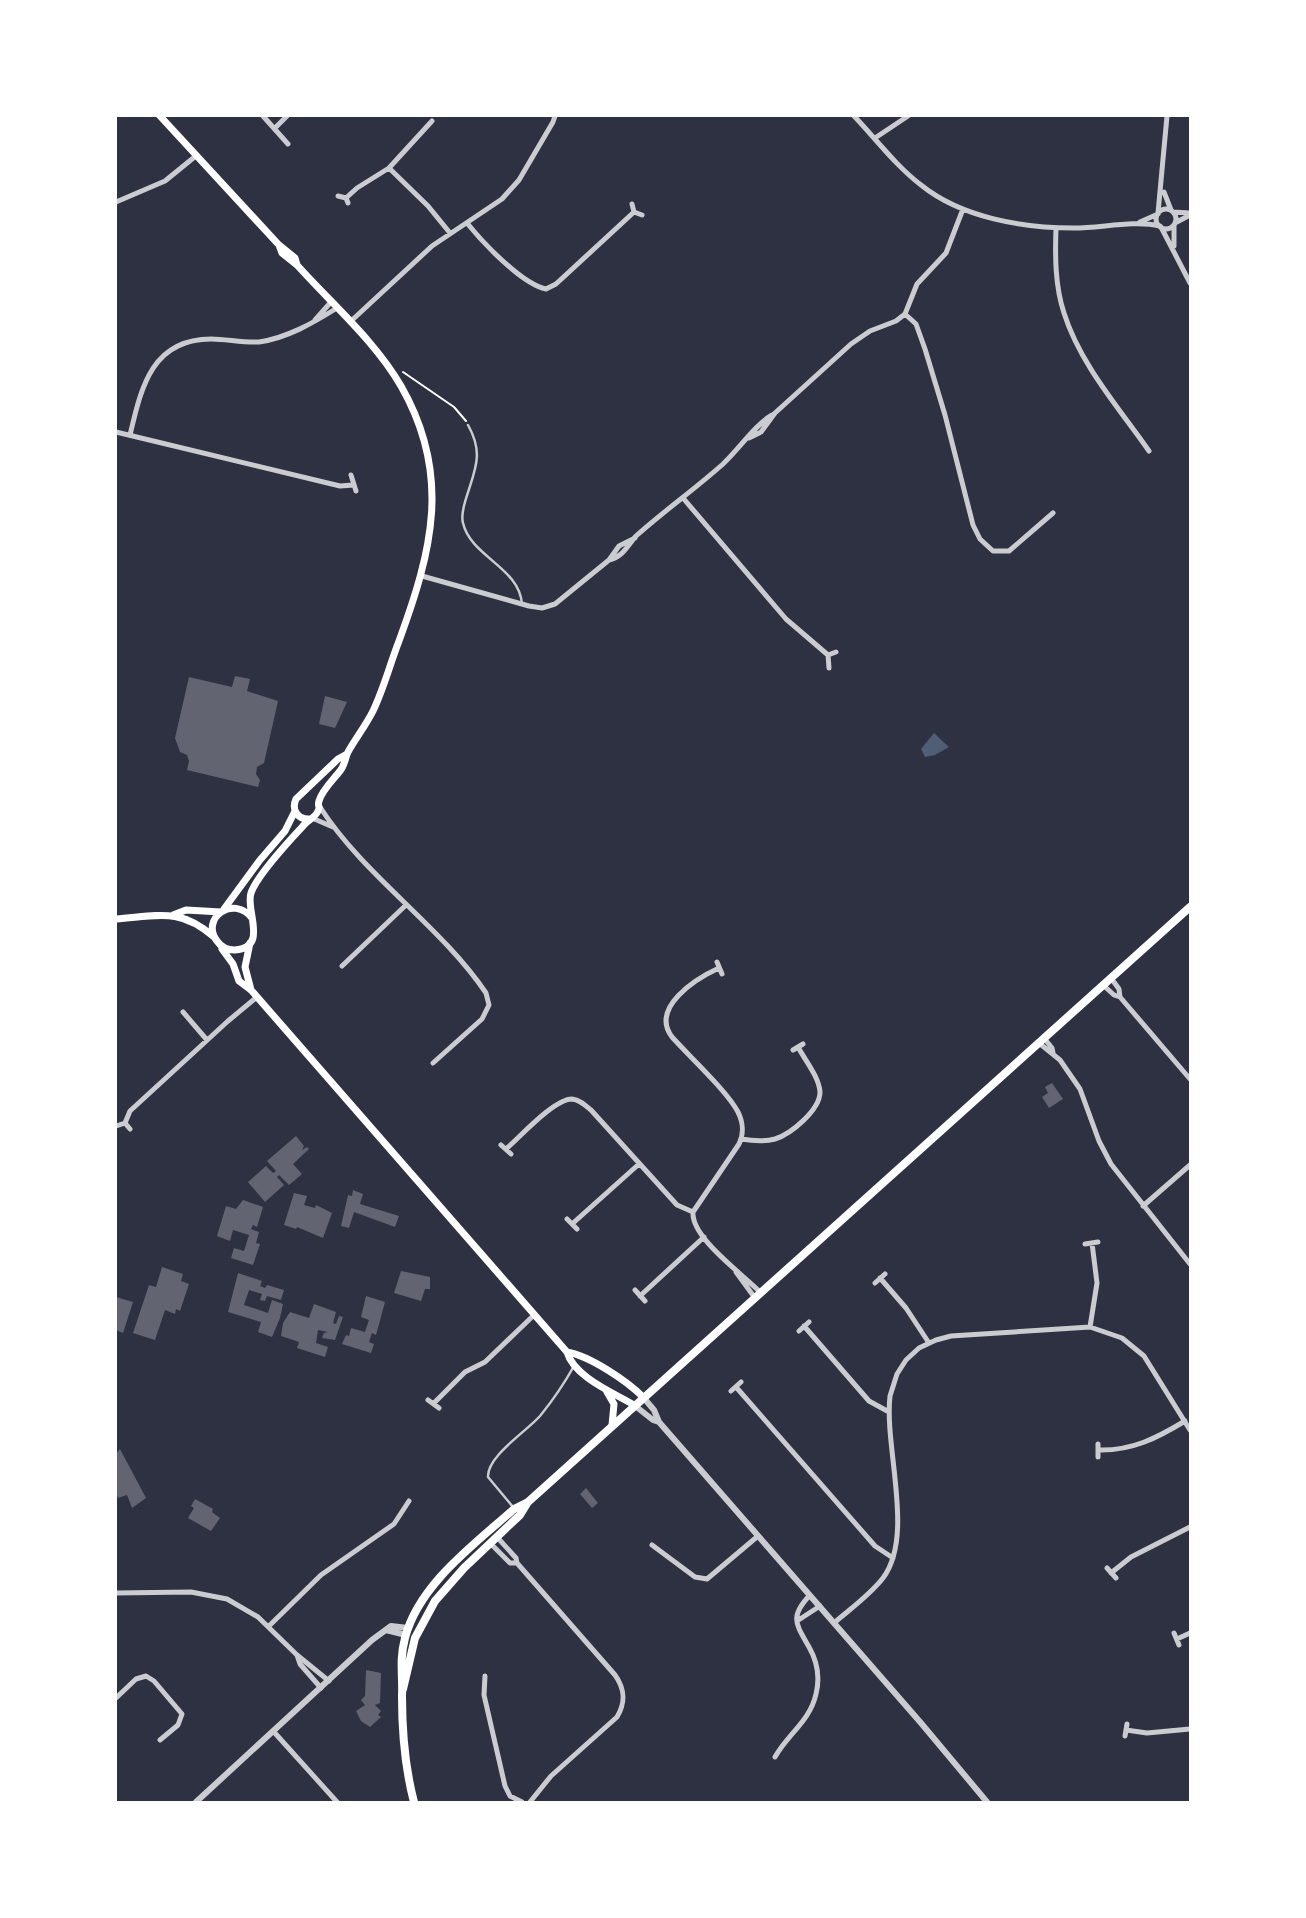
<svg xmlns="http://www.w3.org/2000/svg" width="1306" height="1918" font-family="'Work Sans',sans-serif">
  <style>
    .water { fill: #4f5d75 }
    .building { fill: #626471 }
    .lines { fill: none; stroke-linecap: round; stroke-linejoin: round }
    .path { stroke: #fff; stroke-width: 2 }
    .service { stroke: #caccd0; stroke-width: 2.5 }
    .minor { stroke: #caccd0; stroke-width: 5 }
    .tertiary { stroke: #caccd0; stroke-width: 6 }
    .secondary { stroke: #fff; stroke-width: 7 }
    .primary { stroke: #fff; stroke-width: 8 }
  </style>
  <rect width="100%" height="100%" fill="#2d3142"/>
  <path class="water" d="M934,733l15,14 -14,8 -10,2 -4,-8z"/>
  <path class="building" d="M235,676l15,3 -3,12 31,10 -14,62 -7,4 -1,7 4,6 -2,7 -71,-17 2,-9 -2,-6 -7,-3 -5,-14 14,-61 43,10z
    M325,696l22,6 -12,26 -16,-4z
    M1052,1083l11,16 -14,9 -7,-11 6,-4 -3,-6z
    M296,1136l8,10 -2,4 5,-3 2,2 -16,15 9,10 -13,11 -10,-10 -2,2 7,8 -19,17 -17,-20 18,-16 7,7 3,-2 -9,-10z
    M353,1190l10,4 -3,10 39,12 -4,11 -41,-15 -5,16 -8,-2 7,-31 4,1z
    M294,1193l13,3 -3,9 11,3 1,-3 16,8 -9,25 -26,-11 -1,2 -12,-4z
    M243,1200l20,7 -6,20 -4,-2 -2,4 8,3 -3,11 4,1 -7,21 -22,-7 3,-10 10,3 5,-16 -16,-5 -3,11 -13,-5 9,-30 10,3z
    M162,1267l21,7 -2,7 8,3 -9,27 -4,-2 -1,5 -10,-4 -10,30 -22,-7 16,-48 7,2z
    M401,1271l29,6v12h-5l-4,12 -27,-8z
    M238,1273l24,8 -2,5 5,2 2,-3 17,5 -3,10 -14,-4 -2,5 -5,-1 2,-6 -13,-4 -5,15 24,8 4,-13 11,4 -3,14 -8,19 -14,-5 3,-10 -33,-10z
    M366,1296l19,6 -9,33 -4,-2 -3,9 5,2 -3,9 -29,-9 4,-9 3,1 2,-8 14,4 4,-12 -8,-3z
    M116,1297l17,5 -10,31 -7,-3z
    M314,1304l22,8 -3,11 3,1 3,-8 4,1 -8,23 -13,-2 2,-5 4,-1 -10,-2 -2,13 12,4 -3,10 -28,-9 2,-6 -18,-6 2,-13 7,-11 19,6z
    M120,1449l26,49 -14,10 -5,-13 -9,3 -2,-5v-39z
    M586,1488l12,15 -6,5 -12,-14z
    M195,1499l18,10 -1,3 8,6 -9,13 -23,-13 6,-10 -3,-2z
    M366,1670l15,3 -1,30 -5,2 6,6 -3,4 3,2 -11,10 -9,-6 -5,-10 9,-6 -4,-5 4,-4z"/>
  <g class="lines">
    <path class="path" d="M403,372l51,35 12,14"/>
    <path class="service" d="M468,425c17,30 6,46 -3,77 -2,7 -4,14 -2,21 8,34 56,44 59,81
      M513,1507l-25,-30c-1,-21 39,-46 52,-61 13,-16 24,-32 34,-50"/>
    <path class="minor" d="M263,116l25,28
      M854,116c22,23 42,50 67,69 41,33 102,43 153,43 28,0 59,-8 86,-2
      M275,128l12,-12
      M875,138l33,-22
      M389,168l39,38 22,27
      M1164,192l7,18
      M338,196l8,2 2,5
      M346,198l11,-10 32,-20 43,-47
      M116,202l49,-21 32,-26
      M632,204l2,8 8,3
      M1156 219a10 10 0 1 1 20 0a10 10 0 1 1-20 0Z
      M1173,212l17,1
      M1158,213l9,-97
      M1140,222l18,-8
      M467,223c16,20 55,61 79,66l10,-5 78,-72
      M1175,223l15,-8
      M1174,225v21
      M1161,227l29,56
      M1056,228c-1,28 -1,58 8,85 16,51 55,95 85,138
      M905,314l11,10 9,25 20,66 28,110 7,14 13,12h16l44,-38
      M315,320l16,-18
      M350,322l82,-76 70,-47 17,-19 34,-58 2,-6
      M116,432l224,54 14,-1
      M130,435c11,-46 21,-96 81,-96 16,0 31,4 48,3 28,-4 54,-19 78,-34
      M749,438l12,-6 14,-19 76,-69 19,-13 26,-10 9,-7 12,-30 29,-31 17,-44
      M351,475l5,16
      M683,498l103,121 42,36
      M609,560c14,-3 18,-14 27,-24 28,-25 59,-47 87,-72 16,-15 32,-39 49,-49
      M422,576l107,30 13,2 13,-4 54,-44 10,-14 16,-8
      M829,668l-1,-13 8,-3
      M320,807c44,69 120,118 166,186l3,12 -7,14 -49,44
      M312,818l21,9
      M717,962l5,12
      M342,966l64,-61
      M719,968c-24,11 -69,40 -47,69 17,19 55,54 66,75 5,10 6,22 1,32l-46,68c-2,26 51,63 68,81
      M1111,978l8,11 1,8 70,82
      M1103,985l11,10 6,2
      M183,1012l24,28
      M1044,1038l8,10 1,5
      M1039,1043l21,17 20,29 19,52 12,23 79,100
      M793,1050l10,-6
      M125,1123l5,-12 98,-90 29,-24
      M116,1126l9,-3 5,6
      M741,1139c12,2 23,3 34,0 16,-5 45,-29 45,-47 -1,-15 -15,-32 -22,-45
      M501,1145l10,9
      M506,1149c14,-12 48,-50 66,-50 8,1 13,6 19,11l86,95 16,7
      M1143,1206l47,-41
      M567,1219l10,10
      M572,1224l67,-60
      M1085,1244l13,-2
      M736,1272l19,26
      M880,1278l26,30 23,35
      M875,1283l10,-9
      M635,1290l10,11
      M640,1296l64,-59
      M804,1326l65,75 20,11
      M1090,1327l7,-44 -5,-40
      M799,1331l10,-9
      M736,1387l139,159 18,12
      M731,1391l10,-9
      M428,1400l11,8
      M434,1403l31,-31 20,-10 49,-47
      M1098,1450c34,1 59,-12 87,-29
      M1098,1457v-13
      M497,1537l19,21 1,5 98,112c10,14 11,27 2,42l-66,59 -21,26
      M490,1543l20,20h7
      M652,1545l43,32 12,2 51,-43
      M1107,1568l9,10
      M1111,1573l20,-16 59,-30
      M116,1593l75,-1 36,7 31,18 39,38 32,26
      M797,1621l23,-15
      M834,1623c16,-14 36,-28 49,-45 32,-43 1,-130 7,-182l7,-22 9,-14 13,-12 17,-8 15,-4 139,-9 32,11 22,18 46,74
      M269,1626l52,-51 73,-51 15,-23
      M1174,1633l5,12
      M1177,1639l13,-6
      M297,1655l3,9 21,24
      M485,1676l-1,19 21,91 5,10 12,6
      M116,1698l20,-19 10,-3 8,5 28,33 -4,11 -18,15
      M1126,1730l21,3 43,-4
      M274,1732l63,70
      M1125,1736l2,-12
      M775,1757c13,-23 35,-36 41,-63 4,-16 1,-33 -7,-47 -13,-23 -20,-30 1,-52"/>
    <path class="tertiary" d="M643,1397l11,13 5,12 262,301 66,79
      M634,1405l19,15 6,2
      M386,1630l20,5
      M196,1802l176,-162 19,-14 17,2"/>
    <path class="secondary" d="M160,116l119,129 16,13 2,7
      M310,819c-12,1 -19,-9 -14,-20l42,-40 9,-5
      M224,909l36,-49 25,-29 10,-20
      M173,915l13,-5 35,2
      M252,918c-19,-24 -52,1 -35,23 4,6 11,9 18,9 34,-2 10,-40 16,-57 6,-18 38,-52 52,-67 4,-5 13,-9 15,-15 3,-6 -1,-3 1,-10 3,-11 14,-21 21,-30 5,-6 5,-13 8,-19 8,-14 18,-27 25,-41 11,-23 17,-47 26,-70 33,-90 53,-166 2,-255 -26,-45 -69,-82 -104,-121l-15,-12 -3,-8
      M116,919c41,-3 64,-12 98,18
      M250,943l-5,24 6,23
      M222,949l11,15 6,17 12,9 316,362c7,25 47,41 67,53
      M567,1352c23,4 60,29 76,45
      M607,1392l7,12 -2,21"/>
    <path class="primary" d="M403,1689l12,-51 20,-37 29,-33 56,-53 8,-13 662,-595
      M414,1802c-9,-34 -12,-70 -12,-106 1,-21 -3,-35 3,-58 14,-54 70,-94 109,-129l14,-7"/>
  </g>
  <rect width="1306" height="1918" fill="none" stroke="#ffffff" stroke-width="234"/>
</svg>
